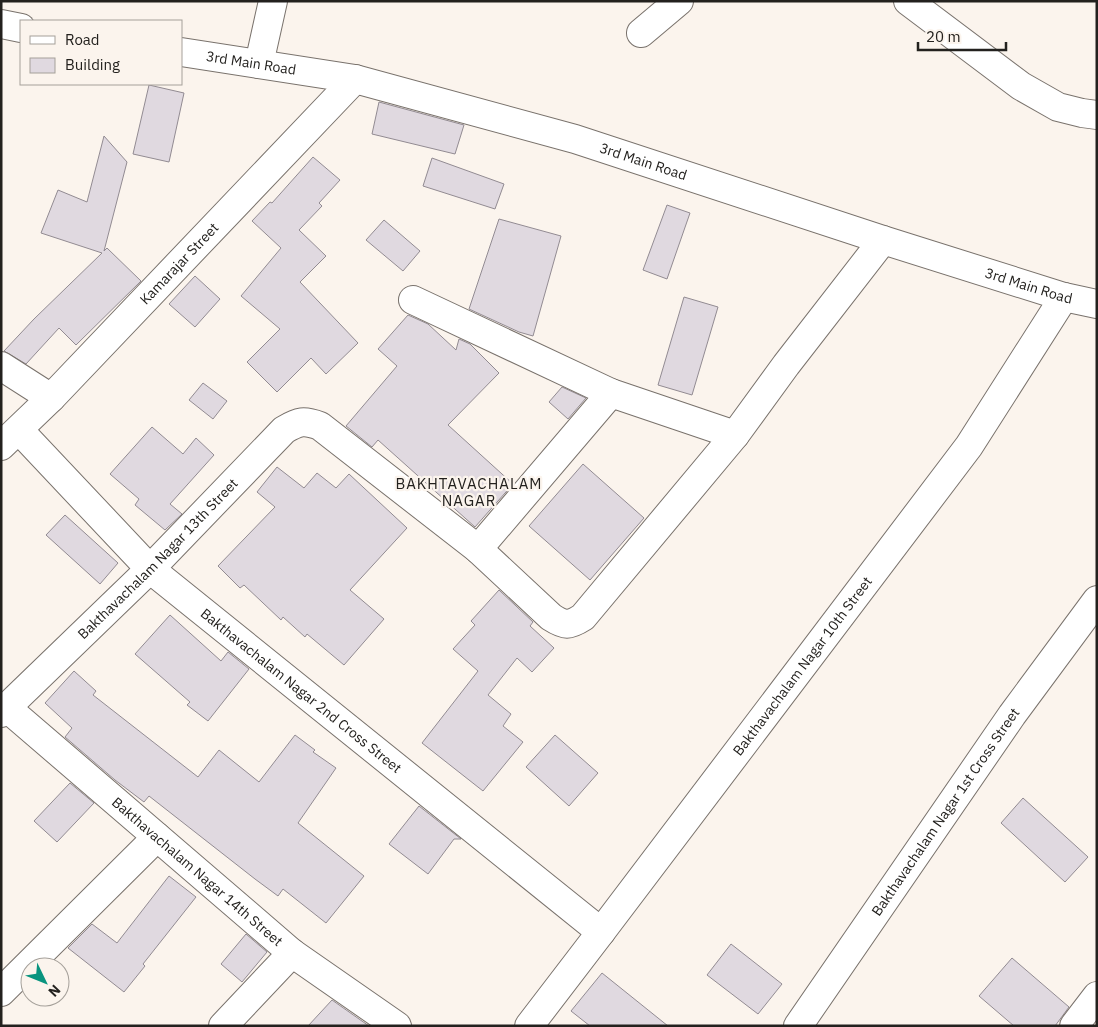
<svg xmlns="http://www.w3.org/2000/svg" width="1098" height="1027" font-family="'IBM Plex Sans',sans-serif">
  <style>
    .building { fill: #e0d9e0; stroke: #928b92 }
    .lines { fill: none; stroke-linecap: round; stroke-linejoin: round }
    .minor-casing { stroke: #79726c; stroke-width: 30 }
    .minor { stroke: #fff; stroke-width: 28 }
    .labels { text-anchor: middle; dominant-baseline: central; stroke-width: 4.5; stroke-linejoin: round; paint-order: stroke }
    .street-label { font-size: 14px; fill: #23211e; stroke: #fbf4ed }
    .neighbourhood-label { font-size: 15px; letter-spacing: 1px; fill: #23211e; stroke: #fbf4ed }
  </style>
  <rect width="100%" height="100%" fill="#fbf4ed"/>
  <path class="building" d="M149,85l35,8 -15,69 -36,-8z
    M379,102l85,23 -9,29 -83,-20z
    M104,136l23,26 -23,89 3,-3 34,33 -65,64 -17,-17 -33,36 -22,-13 30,-32 68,-66 -61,-20 17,-43 29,12z
    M313,157l27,23 -21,23 3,3 -23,24 27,26 -26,26 58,61 -32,31 -15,-16 -34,34 -30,-30 33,-33 -39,-33 40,-48 -29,-27 18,-19 2,1z
    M432,158l72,26 -9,25 -72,-23z
    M667,205l23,8 -23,66 -24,-9z
    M499,219l62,17 -28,100 -14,-4 -50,-23z
    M384,220l36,31 -17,20 -37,-31z
    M195,276l25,23 -25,28 -26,-23z
    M684,297l34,10 -26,88 -34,-10z
    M408,315l20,9 28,26 3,-11 11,5 29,29 -51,52 65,59 -38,43 -97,-87 -6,7 -26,-21 51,-60 -19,-17z
    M203,383l24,18 -14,18 -24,-19z
    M562,387l24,11 -18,21 -19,-17z
    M152,427l31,27 13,-16 18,17 -44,49 12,10 -17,16 -30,-25 4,-6 -29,-25z
    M583,464l61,54 -54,62 -61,-54z
    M277,467l27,21 13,-15 19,15 13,-14 58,54 -57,62 34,29 -40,46 -37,-31 -2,3 -22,-20 -2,3 -37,-35 -4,3 -22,-22 57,-59 -18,-15z
    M65,515l53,48 -18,21 -54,-49z
    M499,590l34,32 -3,4 24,22 -22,24 -15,-14 -29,37 23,19 -8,12 20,16 -40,49 -61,-48 56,-72 -25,-22 22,-24 -4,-4z
    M170,615l51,46 7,-9 21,17 -41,52 -21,-16 3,-3 -55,-48z
    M74,671l22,20 -3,4 105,82 21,-27 40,32 36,-47 20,15 -2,2 23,16 -38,55 66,53 -38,47 -43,-34 -5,7 -23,-17 -106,-83 -5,6 -29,-22 -50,-43 7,-9 -27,-25z
    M555,735l43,38 -29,33 -43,-39z
    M70,783l24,20 -37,39 -23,-21z
    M1023,798l65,59 -23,25 -64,-59z
    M419,806l42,33h-7l-26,35 -39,-30z
    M169,876l27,21 -53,67 2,2 -21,26 -56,-44 24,-24 25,19z
    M246,934l21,18 -25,30 -21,-18z
    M731,944l51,40 -24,30 -51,-39z
    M1012,958l57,49 -14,19h-41l-35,-30z
    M602,973l66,53h-78l-19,-15z
    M332,1000l37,26h-61z"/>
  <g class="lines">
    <defs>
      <g id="minor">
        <path d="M908,1l113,85 37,21 24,6 15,2"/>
        <path d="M1,24l20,4"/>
        <path d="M641,33l38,-32"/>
        <path id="s1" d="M181,52l174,27 220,60 308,101 181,57 33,7"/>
        <path d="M259,64l14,-63"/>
        <path d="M413,300l198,93"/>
        <path d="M1,366l50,32"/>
        <path id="s2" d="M19,430l131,139 451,363"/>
        <path id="s3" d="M1,446l50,-48 304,-319"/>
        <path d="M478,549l133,-156 124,42"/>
        <path id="s4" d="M7,708l285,245 105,73"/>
        <path id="s5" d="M1,713l149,-144 134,-139c15,-9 20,-10 36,-4l158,123 73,68c14,9 18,9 32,0l152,-182 51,-70 97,-125"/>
        <path d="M1,992l156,-155"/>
        <path d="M223,1026l69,-73"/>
        <path id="s6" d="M529,1026l72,-94 368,-486 95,-149"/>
        <path id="s7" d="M798,1026l214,-311 85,-115"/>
        <path d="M1074,1026l23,-30"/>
      </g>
    </defs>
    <use href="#minor" class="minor-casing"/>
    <use href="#minor" class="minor"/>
  </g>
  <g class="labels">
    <g class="street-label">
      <text stroke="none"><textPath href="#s1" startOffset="71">3rd Main Road</textPath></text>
      <text stroke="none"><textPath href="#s1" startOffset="476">3rd Main Road</textPath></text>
      <text stroke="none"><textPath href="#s3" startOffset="255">Kamarajar Street</textPath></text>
      <text stroke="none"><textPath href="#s1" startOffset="881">3rd Main Road</textPath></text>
      <text stroke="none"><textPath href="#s5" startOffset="220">Bakthavachalam Nagar 13th Street</textPath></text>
      <text stroke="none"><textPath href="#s6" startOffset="452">Bakthavachalam Nagar 10th Street</textPath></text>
      <text stroke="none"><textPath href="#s2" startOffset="385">Bakthavachalam Nagar 2nd Cross Street</textPath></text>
      <text stroke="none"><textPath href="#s7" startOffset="260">Bakthavachalam Nagar 1st Cross Street</textPath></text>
      <text stroke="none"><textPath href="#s4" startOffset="251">Bakthavachalam Nagar 14th Street</textPath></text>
    </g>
    <g class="neighbourhood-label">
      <text x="469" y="483">BAKHTAVACHALAM<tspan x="469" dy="17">NAGAR</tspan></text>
    </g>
  </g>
  <rect width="1098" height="1027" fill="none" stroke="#23211e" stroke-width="5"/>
  <rect x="20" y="20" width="162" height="65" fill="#fbf4ed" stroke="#a5a09a"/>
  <rect x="30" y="36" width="25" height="8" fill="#ffffff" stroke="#a5a09a"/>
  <text x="65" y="45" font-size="15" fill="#23211e">Road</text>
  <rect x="30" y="58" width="25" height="15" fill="#e0d9e0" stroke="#a5a09a"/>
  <text x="65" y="70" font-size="15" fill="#23211e">Building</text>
  <g transform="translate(45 982) rotate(133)"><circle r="24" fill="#fbf4ed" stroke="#a5a09a"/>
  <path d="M0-4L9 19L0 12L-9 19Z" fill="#09947f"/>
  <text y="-8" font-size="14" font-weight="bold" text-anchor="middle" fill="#23211e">N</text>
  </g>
  <path d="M918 42v8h88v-8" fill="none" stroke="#23211e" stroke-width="2.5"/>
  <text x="926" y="42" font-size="15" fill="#23211e" stroke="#fbf4ed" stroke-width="4" paint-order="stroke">20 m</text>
</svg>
